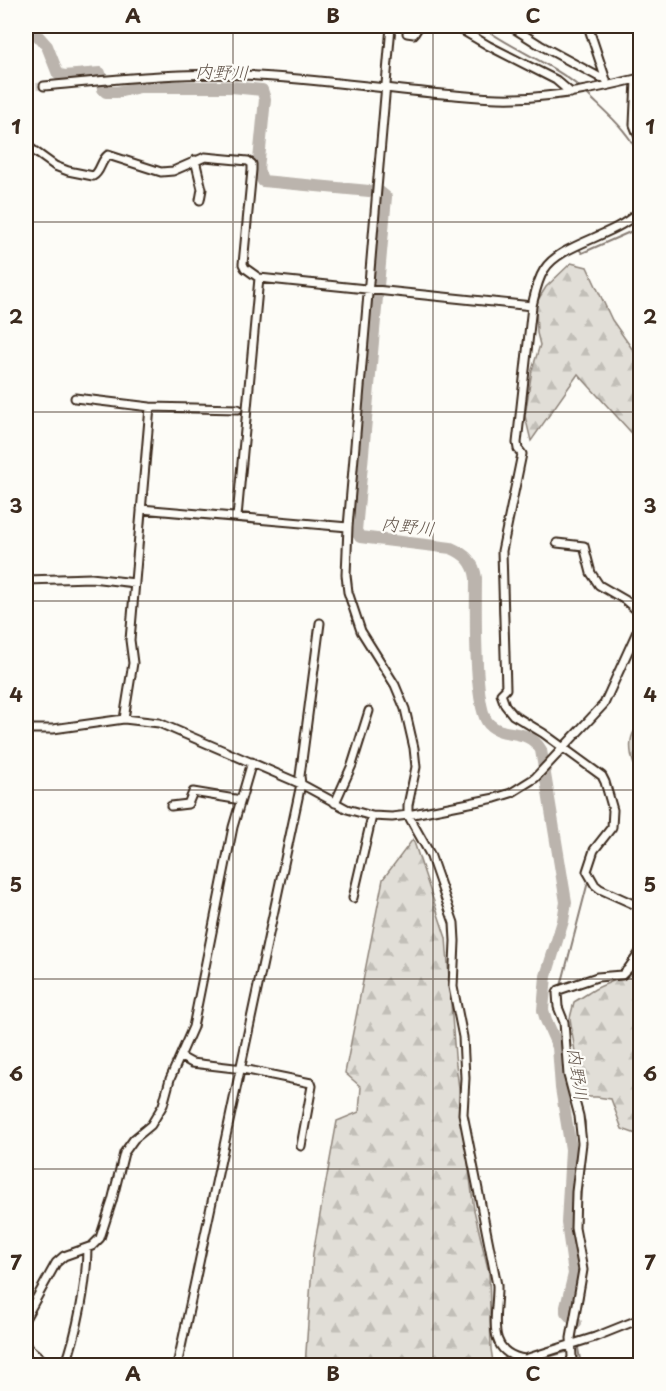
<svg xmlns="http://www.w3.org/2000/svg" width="666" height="1391" font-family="'Playpen Sans','Klee One',sans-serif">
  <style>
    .forest { fill: url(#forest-firs); stroke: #8e847a; stroke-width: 1.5 }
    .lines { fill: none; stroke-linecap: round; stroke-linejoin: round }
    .stream { stroke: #887d74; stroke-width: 2 }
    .river { stroke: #bbb4ad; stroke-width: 12 }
    .minor-tunnel { stroke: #d6d2cc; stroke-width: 7; stroke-dasharray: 7 3.5; stroke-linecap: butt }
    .minor-casing { stroke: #3b2a1e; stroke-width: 11 }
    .minor { stroke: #fdfcf7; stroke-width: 7 }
    .grid { fill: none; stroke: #3b2a1e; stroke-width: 1.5; stroke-opacity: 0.55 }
    .labels { text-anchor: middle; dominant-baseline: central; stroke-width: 4.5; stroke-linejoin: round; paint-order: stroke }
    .water-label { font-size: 18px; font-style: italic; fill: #615349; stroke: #fdfcf7 }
    .neatline { fill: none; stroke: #3b2a1e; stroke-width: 2 }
    .grid-label { font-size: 20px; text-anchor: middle; font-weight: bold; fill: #3b2a1e }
  </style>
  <defs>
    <pattern id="forest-firs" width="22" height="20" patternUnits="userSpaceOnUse" patternTransform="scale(1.5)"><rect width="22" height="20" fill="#e1ded7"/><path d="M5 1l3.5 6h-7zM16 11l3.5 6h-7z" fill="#c2bfb8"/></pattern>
  </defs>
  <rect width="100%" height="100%" fill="#fdfcf7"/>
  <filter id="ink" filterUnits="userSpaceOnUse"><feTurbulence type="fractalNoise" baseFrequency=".0167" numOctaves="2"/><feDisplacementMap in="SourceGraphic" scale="12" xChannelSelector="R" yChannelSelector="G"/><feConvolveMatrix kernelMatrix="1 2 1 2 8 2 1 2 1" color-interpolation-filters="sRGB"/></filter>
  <g filter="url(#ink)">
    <path class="forest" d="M571,263l16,4 25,53 28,40v82l-62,-68 -47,67 -6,-25 7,-46 8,-25 -3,-12 -1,-30 10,-16z
      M635,730l5,2v49c-6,-15 -15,-36 -5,-51z
      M413,839l33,99 9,118 19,154 15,63 2,76 2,13 -2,4h-186l8,-113 24,-132 22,-9 2,-25 -16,-14 38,-194z
      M640,958v181l-4,-5 -14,-5 -11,-30 -14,-2h-19l-4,-10 2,-28 -6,-41 4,-16c7,-4 14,-9 21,-13 22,-11 29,-8 45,-31z"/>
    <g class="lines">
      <path class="stream" d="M481,26c32,24 71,37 101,63
        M586,93c20,20 45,39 54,66
        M637,123l3,-12
        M579,249l3,4 48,-21 10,-8
        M551,267c24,-24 61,-28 86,-49
        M535,311l4,-18
        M520,445l9,-81
        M499,556v43l2,42
        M502,673v16
        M506,700c11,15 29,21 42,33
        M605,776l7,17
        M615,825l1,-12
        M572,1077l-3,-50 -8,-25v-16l28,-108
        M580,1106l5,16v22
        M578,1222l7,-72
        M578,1319c6,-26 11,-49 3,-74
        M575,1330l6,36
        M495,1366l10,-8 23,5 41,-12"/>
      <path class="river" d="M29,26l18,20 11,28 6,2 36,-3 3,16 3,3h11l23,-5h92l30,3 3,9 -7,71 5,11 117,11 6,5 -30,334 4,6 91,11c14,6 23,14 25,30 0,26 -3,131 13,146 15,15 38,2 52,26l25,152 -3,19 -17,55 -3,34 3,10 12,27 3,41 10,61 -4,74 7,51 -8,33v5l10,11"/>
      <path class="minor-tunnel" d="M26,87l18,-1"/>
      <defs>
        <path id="minor" d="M391,26l-43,501 -2,48 2,17 13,39 34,54 10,24 9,39 2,19 -8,38v10l22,39 24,69 1,18 -2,46 10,50 2,41 -2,36 34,171c1,28 -14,68 28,74l70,-22 45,-18
          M455,26l34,20 67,34 15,13
          M510,26l30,19 59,32 6,1
          M588,26l18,54
          M407,33l7,1 5,-8
          M636,79l-2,46 6,15
          M44,86c67,-6 133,-14 200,-11 66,3 132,13 199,19 24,2 48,5 72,4 43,-1 84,-10 125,-20
          M26,145l29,21 13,5 25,5c8,-4 7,-15 15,-21l53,17 12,-1 32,-14 43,4 4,3v6l-9,94 2,4 14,10 273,28
          M195,160l7,29 -2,11
          M640,217l-4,-3c-24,23 -76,30 -92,56 -7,11 -9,24 -12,36l-15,137 1,6 4,5 -20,97 4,138 -5,5 4,11 8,10 30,18 59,43 3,6 8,28 -1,17 -18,23 -7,21 8,14 5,4 40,18
          M75,398l75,9 88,2
          M141,509l207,18
          M237,517l22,-239
          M557,543l27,3 7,27 8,12 26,15 15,13
          M26,580l65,-2 44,5
          M124,719l9,-56 -3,-23 20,-233
          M26,729h27l71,-10 35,4 142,61 46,25 25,7 20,1 16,-2 87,-17 16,-5 24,-15 69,-74 36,-79
          M335,803l17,-38 17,-54
          M171,806l17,-2 5,-12 48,8
          M353,898l19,-82
          M181,1057l11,6 51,6 68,14 1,3 -11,60
          M26,1317l30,-54 8,-7 28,-10 8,-8 12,-37 12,-48 10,-14 17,-14 12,-20 7,-26 23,-52 40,-200 19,-65
          M26,1346l24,20
          M65,1366c12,-32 22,-83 22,-118
          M177,1366l124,-582 -1,-8 20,-153
          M569,1366l3,-9 -1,-19 12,-68 -8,-42 1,-36 6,-49 -3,-27 -11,-41 -4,-53 -6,-15 -1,-14 2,-3 38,-13 25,-2 6,-6 12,-17"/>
      </defs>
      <use href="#minor" class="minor-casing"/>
      <use href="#minor" class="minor"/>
    </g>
  </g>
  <path class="grid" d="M233,26v1340M433,26v1340M26,222h614M26,412h614M26,601h614M26,790h614M26,979h614M26,1169h614"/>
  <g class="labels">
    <g class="water-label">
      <text transform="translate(222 71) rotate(2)">内野川</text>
      <text transform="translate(408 525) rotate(7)">内野川</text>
      <text transform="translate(579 1074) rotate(82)">内野川</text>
    </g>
  </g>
  <rect width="666" height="1391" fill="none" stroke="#fdfcf7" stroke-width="66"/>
  <rect x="33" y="33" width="600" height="1325" class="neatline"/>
  <g class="grid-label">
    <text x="133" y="23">A</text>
    <text x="333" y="23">B</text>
    <text x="533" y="23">C</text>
    <text x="16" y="134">1</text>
    <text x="650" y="134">1</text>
    <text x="16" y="324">2</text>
    <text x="650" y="324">2</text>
    <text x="16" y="513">3</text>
    <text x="650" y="513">3</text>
    <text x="16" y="702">4</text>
    <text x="650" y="702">4</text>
    <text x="16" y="892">5</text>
    <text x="650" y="892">5</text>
    <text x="16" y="1081">6</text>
    <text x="650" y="1081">6</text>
    <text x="16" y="1270">7</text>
    <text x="650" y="1270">7</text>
    <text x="133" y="1381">A</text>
    <text x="333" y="1381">B</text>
    <text x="533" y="1381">C</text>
  </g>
</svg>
